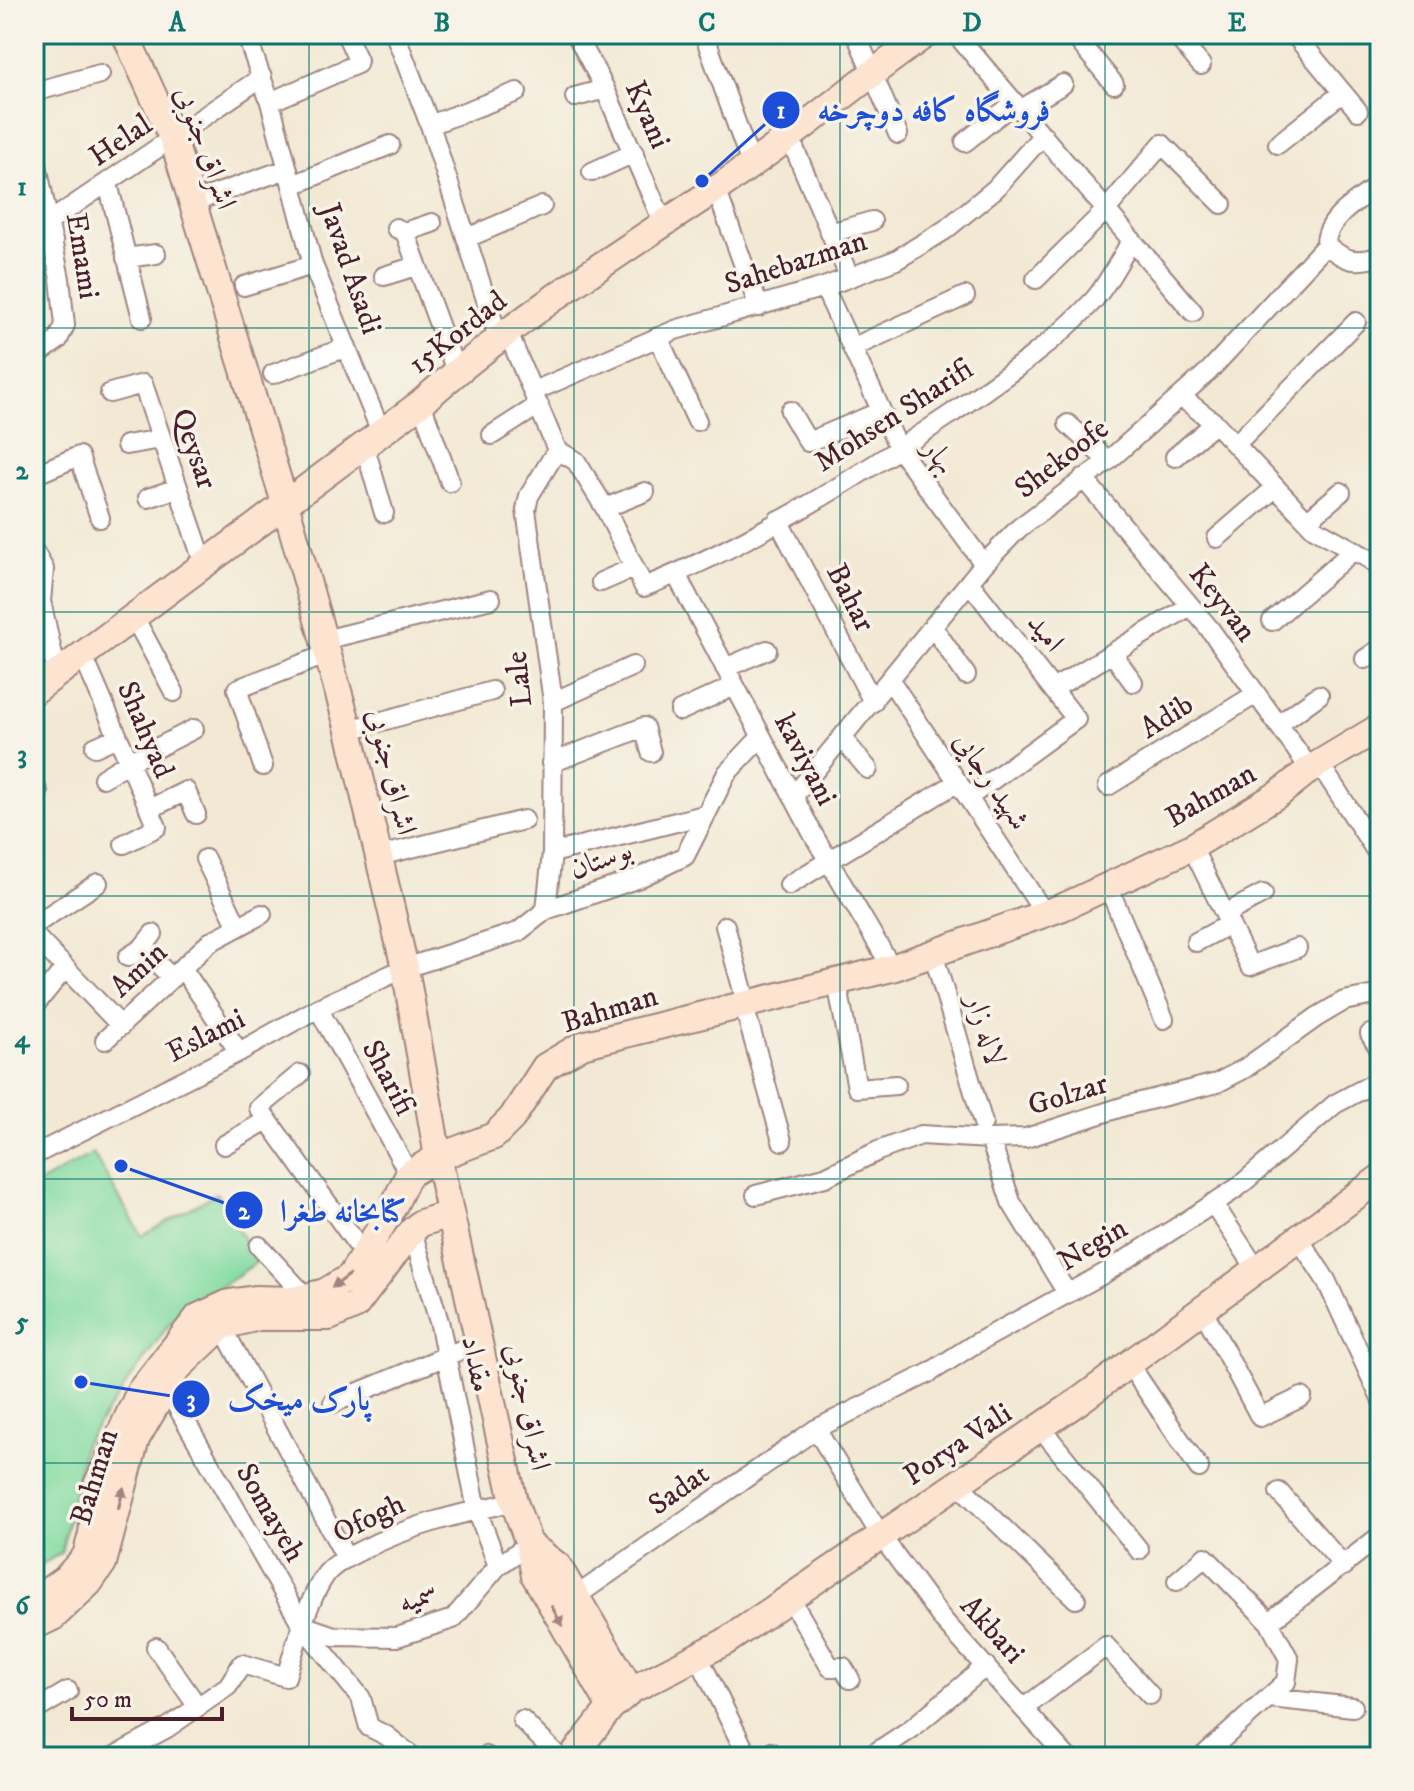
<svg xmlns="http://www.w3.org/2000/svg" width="1414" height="1791" font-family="'IM FELL DW Pica',Amiri,serif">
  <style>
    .green { fill: #83dca1; stroke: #667e66; stroke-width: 2 }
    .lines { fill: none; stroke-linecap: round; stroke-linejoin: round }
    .street-casing { stroke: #9e8480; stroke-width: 22 }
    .secondary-casing { stroke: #9e8480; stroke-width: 30 }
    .street { stroke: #fff; stroke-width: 18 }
    .secondary { stroke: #fde4d0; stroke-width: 26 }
    .oneway { fill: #a4827e }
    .grid { fill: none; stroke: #0f766e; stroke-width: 2; stroke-opacity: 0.55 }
    .labels { text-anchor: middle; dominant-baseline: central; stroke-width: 7; stroke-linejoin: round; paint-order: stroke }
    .street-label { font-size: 30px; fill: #4a1f2b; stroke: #f7f3e8 }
    .leader { fill: none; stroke: #1d4ed8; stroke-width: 3 }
    .callout-dot { fill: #1d4ed8; stroke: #f7f3e8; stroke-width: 3 }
    .mark-label { font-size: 24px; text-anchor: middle; font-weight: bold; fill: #fff }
    .callout-label { font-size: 32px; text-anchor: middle; font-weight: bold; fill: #1d4ed8; stroke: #f7f3e8; stroke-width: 7; stroke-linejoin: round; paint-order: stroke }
    .neatline { fill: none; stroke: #0f766e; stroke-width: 3 }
    .grid-label { font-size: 26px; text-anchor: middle; font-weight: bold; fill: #0f766e }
  </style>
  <rect width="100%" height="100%" fill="#f7f3e8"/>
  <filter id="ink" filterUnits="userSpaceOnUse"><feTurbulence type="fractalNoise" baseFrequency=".0125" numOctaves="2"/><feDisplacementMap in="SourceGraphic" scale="16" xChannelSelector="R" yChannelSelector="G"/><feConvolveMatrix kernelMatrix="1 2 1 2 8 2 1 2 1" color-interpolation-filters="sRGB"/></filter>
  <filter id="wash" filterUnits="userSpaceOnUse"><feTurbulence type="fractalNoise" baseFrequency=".006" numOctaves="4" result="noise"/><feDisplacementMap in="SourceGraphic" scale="32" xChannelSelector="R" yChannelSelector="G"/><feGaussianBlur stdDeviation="1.8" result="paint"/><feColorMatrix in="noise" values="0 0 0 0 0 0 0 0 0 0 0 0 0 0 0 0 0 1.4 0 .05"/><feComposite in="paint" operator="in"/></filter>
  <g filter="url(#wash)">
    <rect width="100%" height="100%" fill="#f2e9d4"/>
    <path class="green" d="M93,1153l49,83 75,-43 40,69 -85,58 -88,124 -22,108 -28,18v-384z"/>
  </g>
  <g filter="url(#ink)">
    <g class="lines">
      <defs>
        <path id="street" d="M246,34l24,68 43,163 68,167
          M395,34l35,91 69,215
          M576,34l29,55 58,133
          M704,34l47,130
          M856,34l42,100
          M956,34l237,278
          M1073,34l41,50
          M1175,34l26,31
          M1294,34l64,77
          M34,92l66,-18
          M575,97l30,-8
          M270,102l87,-38 1,-4 -12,-26
          M1020,110l43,-26
          M430,125l87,-33
          M789,136l60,140
          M965,142l49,-39
          M1278,144l64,-51
          M34,150l26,129 5,46 -7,15 -24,17
          M592,172l42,-19
          M108,184l34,134
          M293,185l97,-40
          M716,189l43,118
          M193,202l94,-33
          M49,222l213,-145
          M396,228l9,4 51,139
          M405,232l27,-9
          M830,233l42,-12
          M467,238l75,-32
          M1326,245c-1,-27 35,-46 54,-61
          M1326,245c21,17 27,18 54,12
          M34,248l19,-7
          M126,258l30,-4
          M384,276l32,-10
          M1036,279l70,-69 56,-66 60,60
          M244,286l69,-21
          M824,287l75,162 85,115
          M508,333l49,117 19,11 29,47 39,79c107,-43 211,-108 307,-173 49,-34 100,-68 142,-113 15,-17 27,-42 39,-61
          M658,337l39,84
          M852,348l113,-52
          M273,374l74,-27
          M534,391l141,-61 149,-43 72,-27 49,-30 50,-41 48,-54
          M110,393l33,-9 61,180
          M1181,397l34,26 99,105 57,32 9,10
          M421,403l29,79
          M790,411l18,31 73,-31
          M1068,424l40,37
          M492,435l47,-30
          M364,444l20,69
          M1236,444l120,-122
          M126,445l35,-6
          M1175,457l40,-34
          M34,475l45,-19 21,62
          M1083,478l126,150 101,141
          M148,498l30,-10
          M605,508l40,-16
          M778,520l95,182
          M1308,520l33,-28
          M1217,538l58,-50
          M34,551l10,18 -3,32 16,73
          M676,574l138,262 78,132
          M601,582l32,-14
          M134,617l40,75
          M1272,621l82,-71
          M933,627l33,48
          M324,640l167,-41
          M1112,653l21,29
          M83,656l74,171 -33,17
          M1365,659l15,-10
          M725,668l42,-18
          M890,680l155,234
          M1053,689l137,-83
          M553,702l80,-36
          M680,711l54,-25
          M1278,725l41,-30
          M349,730l143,-39
          M842,738l26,31
          M95,747l22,-10
          M551,763l93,-36 7,25
          M1319,763l59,91
          M263,766l-26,-77 91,-35
          M103,778l26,-16 65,-33
          M34,783l4,9
          M1108,786l148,-92
          M793,797l191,-233 35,-36 89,-67 101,-90 117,-126
          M969,797l107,-78 -107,-137
          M149,809l37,-18 10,23
          M1192,847l58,119 47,-18
          M552,853l152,-38
          M379,856l145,-36
          M205,859l33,68
          M789,885l169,-103
          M1108,886l56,133
          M546,910l6,-57 1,-151 -27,-192 3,-14 28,-46
          M1225,914l38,-20
          M34,925l64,-42
          M725,926l22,79
          M34,935l87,91
          M1196,942l34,-18
          M142,948l30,30
          M933,953l50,170
          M128,957l14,-9 11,-14
          M182,968l57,84
          M837,982l20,106 39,-3
          M34,1006l31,-38
          M744,1006l38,135
          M318,1008l91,166
          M1370,1034l10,16
          M105,1040l105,-98 52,-28
          M300,1074l-41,34 105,146
          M990,1139l21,63 56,91
          M224,1145l43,-25
          M34,1155l205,-103 79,-44 87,-40 113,-36 28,-22 93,-32 46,-22 42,-83 34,-36
          M756,1195l69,-18 53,-26 43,-16 69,4 36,-1 99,-32 92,-23 27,-14 73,-52 27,-16 36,-7
          M1213,1203l44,67
          M412,1231l28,94 37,185 21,56
          M1299,1239l27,41 54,117
          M259,1246l46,50
          M1203,1310l57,107 42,-20
          M217,1317l129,241
          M1129,1364l70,104
          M166,1387l136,238 59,73 8,29 18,9 26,21
          M333,1403l147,-61
          M1041,1428l98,122
          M816,1429l65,107 62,84 124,137
          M958,1484l118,115
          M1279,1492l65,74
          M1177,1581l28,-24 64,65
          M575,1597l241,-168 113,-56 44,-28 132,-72 80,-51 52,-34 98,-84 45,-24
          M790,1598l40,69h13l7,12
          M302,1625l32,11 63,1 56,-18 45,-53 31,-22
          M156,1647l42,60
          M698,1656l50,101
          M1270,1698l83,9
          M1024,1708l82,-62 44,49
          M34,1711l34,-20
          M522,1720l37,37
          M486,1756l2,1
          M113,1757l54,-29 61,-42 14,-22 44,13c9,-30 22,-78 40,-103 9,-11 24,-18 36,-24 49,-25 99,-37 152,-48
          M762,1757l9,-5
          M869,1757l42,-28 75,-63
          M1202,1757l84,-75 3,-23 -20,-37 111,-86"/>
        <path id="secondary" d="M125,34l48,105 112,364 64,227 56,238 33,189 76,345 15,42 6,32 76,131
          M34,691l387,-288c90,-81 194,-147 295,-214 73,-48 139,-105 210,-155
          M529,1544l29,22 73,124
          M34,1601l32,-23 20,-22 6,-22 5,-49 43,-94 58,-74 31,-14 26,-4 39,1 31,-8 25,-15 43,-70 16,-33 29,-17 56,-21 18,-18 33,-51 37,-22 310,-77 171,-61 129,-60 88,-54 30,-24 70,-42
          M34,1626l19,-9 36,-34 14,-20 33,-124 41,-70 45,-43 37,-9h70l27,-12 56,-74 9,-8 29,-9
          M572,1757l39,-50 20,-17 94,-48 354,-241 301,-223"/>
      </defs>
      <use href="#street" class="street-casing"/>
      <use href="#secondary" class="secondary-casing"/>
      <use href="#street" class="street"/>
      <use href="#secondary" class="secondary"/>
    </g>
    <defs><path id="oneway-solid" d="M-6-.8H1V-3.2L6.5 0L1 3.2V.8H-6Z" transform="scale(2)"/></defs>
    <g class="oneway">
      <use href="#oneway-solid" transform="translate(341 1281) rotate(144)"/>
      <use href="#oneway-solid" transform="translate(121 1498) rotate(-76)"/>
      <use href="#oneway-solid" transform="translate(557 1616) rotate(61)"/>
    </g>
  </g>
  <path class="grid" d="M309,34v1723M574,34v1723M840,34v1723M1105,34v1723M34,328h1346M34,612h1346M34,896h1346M34,1179h1346M34,1463h1346"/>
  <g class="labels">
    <g class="street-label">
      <text transform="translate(647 115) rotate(66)">Kyani</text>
      <text transform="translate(121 141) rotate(-34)">Helal</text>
      <text transform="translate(205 148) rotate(70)">اشراق جنوبی</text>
      <text transform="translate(82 256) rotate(81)">Emami</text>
      <text transform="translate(796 263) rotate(-18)">Sahebazman</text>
      <text transform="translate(350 269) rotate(71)">Javad Asadi</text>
      <text transform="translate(458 333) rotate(-38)">15Kordad</text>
      <text transform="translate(894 416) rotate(-33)">Mohsen Sharifi</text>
      <text transform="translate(194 449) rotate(71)">Qeysar</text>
      <text transform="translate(939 457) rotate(54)">بهار</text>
      <text transform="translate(1062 459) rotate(-38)">Shekoofe</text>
      <text transform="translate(850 598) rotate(63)">Bahar</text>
      <text transform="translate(1222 603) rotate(52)">Keyvan</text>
      <text transform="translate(1045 633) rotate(52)">امید</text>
      <text transform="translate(520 679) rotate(-96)">Lale</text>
      <text transform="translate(1167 717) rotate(-32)">Adib</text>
      <text transform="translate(145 730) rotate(67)">Shahyad</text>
      <text transform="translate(805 760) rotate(62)">kaviyani</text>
      <text transform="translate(391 772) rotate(76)">اشراق جنوبی</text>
      <text transform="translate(991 781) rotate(56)">شهید رجایی</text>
      <text transform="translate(1211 796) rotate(-30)">Bahman</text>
      <text transform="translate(601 860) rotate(-20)">بوستان</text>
      <text transform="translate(139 970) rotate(-43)">Amin</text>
      <text transform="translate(610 1010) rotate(-17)">Bahman</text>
      <text transform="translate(985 1030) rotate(73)">لاله زار</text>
      <text transform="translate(206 1036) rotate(-27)">Eslami</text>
      <text transform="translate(388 1078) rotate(62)">Sharifi</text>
      <text transform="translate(1068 1095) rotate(-17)">Golzar</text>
      <text transform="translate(1093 1245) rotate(-31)">Negin</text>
      <text transform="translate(476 1364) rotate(79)">مقداد</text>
      <text transform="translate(527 1407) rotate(78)">اشراق جنوبی</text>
      <text transform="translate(958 1445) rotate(-34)">Porya Vali</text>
      <text transform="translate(95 1477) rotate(-73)">Bahman</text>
      <text transform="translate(679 1490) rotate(-35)">Sadat</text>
      <text transform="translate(270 1513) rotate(60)">Somayeh</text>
      <text transform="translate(369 1519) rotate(-26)">Ofogh</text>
      <text transform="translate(418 1598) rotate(-22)">سمیه</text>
      <text transform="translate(992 1630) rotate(48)">Akbari</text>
    </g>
  </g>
  <path class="leader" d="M702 181L781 110M121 1166L244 1210M81 1382L191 1399"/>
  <g class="callout-dot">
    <circle cx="702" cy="181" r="8"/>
    <circle cx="121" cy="1166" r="8"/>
    <circle cx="81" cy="1382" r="8"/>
    <circle cx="781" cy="110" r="20"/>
    <circle cx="244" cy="1210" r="20"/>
    <circle cx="191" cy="1399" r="20"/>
  </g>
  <g class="mark-label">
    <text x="781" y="118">1</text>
    <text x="244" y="1219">2</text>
    <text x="191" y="1407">3</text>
  </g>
  <g class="callout-label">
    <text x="934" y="121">فروشگاه کافه دوچرخه</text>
    <text x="343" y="1222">کتابخانه طغرا</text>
    <text x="299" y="1410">پارک میخک</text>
  </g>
  <rect width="1414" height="1791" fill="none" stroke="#f7f3e8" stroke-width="88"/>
  <path d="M72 1707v12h150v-12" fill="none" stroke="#4a1f2b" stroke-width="4"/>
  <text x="84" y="1707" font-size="24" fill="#4a1f2b" stroke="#f7f3e8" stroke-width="6" paint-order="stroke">50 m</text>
  <rect x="44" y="44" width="1326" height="1703" class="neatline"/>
  <g class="grid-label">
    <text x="177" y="31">A</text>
    <text x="442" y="31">B</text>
    <text x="707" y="31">C</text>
    <text x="972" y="31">D</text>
    <text x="1237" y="31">E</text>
    <text x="22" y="195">1</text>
    <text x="22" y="479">2</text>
    <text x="22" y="763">3</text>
    <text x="22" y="1047">4</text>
    <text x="22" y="1330">5</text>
    <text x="22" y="1614">6</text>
  </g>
</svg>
